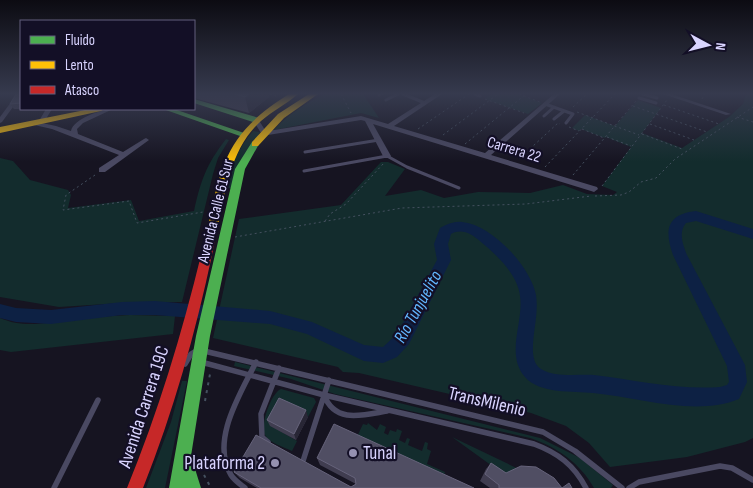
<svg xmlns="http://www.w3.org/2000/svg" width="753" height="488" font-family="'Sofia Sans Condensed',sans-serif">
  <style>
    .green { fill: #132c2d }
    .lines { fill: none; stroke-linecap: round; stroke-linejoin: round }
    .river { fill: #0d2144; fill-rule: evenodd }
    .path-far1 { stroke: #44505f; stroke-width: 1; stroke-dasharray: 2 3; stroke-linecap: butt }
    .path { stroke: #44505f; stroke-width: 2; stroke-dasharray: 3 5; stroke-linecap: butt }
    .lane-far1 { stroke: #4a4962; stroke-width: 3 }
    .lane { stroke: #4a4962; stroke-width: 5.5 }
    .street { fill: #4a4962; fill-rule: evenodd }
    .fast { fill: #4caf50; fill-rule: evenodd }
    .slow { fill: #ffc107; fill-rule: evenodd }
    .jam { fill: #c62828; fill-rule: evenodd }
    .wall { fill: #403d50 }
    .shaded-wall { fill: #282635 }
    .building { fill: #504e63; stroke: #66637b }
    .poi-dot { fill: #9591b1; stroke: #130f26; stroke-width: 2 }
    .labels { text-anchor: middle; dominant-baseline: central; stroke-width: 4.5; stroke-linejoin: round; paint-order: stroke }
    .street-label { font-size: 16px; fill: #d9d4ff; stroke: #130f26 }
    .water-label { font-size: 18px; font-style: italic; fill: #62b6ff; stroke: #130f26 }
    .near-street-label { font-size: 19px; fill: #d9d4ff; stroke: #130f26 }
    .near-poi-label { font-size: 19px; fill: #d9d4ff; stroke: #130f26; text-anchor: start }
  </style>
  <rect width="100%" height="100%" fill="#161421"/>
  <path class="green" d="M324,94h39l16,24 -18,-5 -87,17c14,-16 32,-26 50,-36z
    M491,94h27l24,9 -14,11 -43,-15z
    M746,94h7v344l-8,4 -58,15 -77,10 -21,-24 -23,-17 -35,-13 -172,-40 -16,-1 -5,-5 -125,-29 26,-119 102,-14 40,-43h7l17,7 -20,27 36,-6 23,8 34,-6 52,1 33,-8 24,9 26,1 4,-3 -15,-6 29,-39 -25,-10 -1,1 -24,-9 -2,2 -7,-3 13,-13 30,11 23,-26 23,8 -19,25 40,15 47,-31 14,-13z
    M253,131l7,1 -29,56h-5c5,-22 12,-40 27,-57z
    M226,139l3,1 -11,18 -5,16 -31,128 -60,1 -63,4 -59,-10v-139l13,3 17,19 38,10 3,5 -3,13 63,-8 8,21 55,-10c7,-31 12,-46 32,-72z
    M130,315l45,1 -2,18 -162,18 -11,-2v-32c27,12 52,3 80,0 16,-1 33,-2 50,-3z
    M235,362l305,76 40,20 33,27 -2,3h-17c-14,-25 -37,-41 -64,-50l-195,-44 -44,-15 -57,-13z
    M182,381h5l-22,107h-19l25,-66z
    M281,389l33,9 2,4 -8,15 -26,-12 -12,20 27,16 -5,10c-8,-4 -23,-8 -27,-16 -5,-10 6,-42 16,-46z
    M368,423l9,7 3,-6 6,3 -2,6 4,2 2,-5 6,2 1,-3 5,2 -3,9 6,3 2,-5 3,1 -2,6 14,6 3,-9 3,1 -1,6 4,2 -4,13 18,8 -2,8 -88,-39 8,-17 4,1z
    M452,437l77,37 -23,2z"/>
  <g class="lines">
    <path class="river" d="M696,211l57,18v10l-57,-18 -10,2c-8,9 -3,22 1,32l58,110 2,17 -8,17c-43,18 -101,-2 -146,-6 -19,-2 -54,1 -68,-16 -20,-23 -1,-55 -5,-81 -2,-21 -23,-41 -39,-54 -9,-8 -19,-14 -30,-8l-3,10 3,16 -42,84 -12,13 -14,6 -19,-2 -57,-27 -37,-10 -115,-9h-33l-71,9 -35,-2 -16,-4v-14l16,4 35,2 71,-8 33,-1 115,10 42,11 52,23 19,2 14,-13 40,-74 -3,-16 6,-16c7,-4 15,-7 22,-6 29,2 69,45 74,73 3,19 -4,39 -3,58 1,7 2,12 8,16 15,9 37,5 53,6 42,5 83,15 126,12l7,-2 2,-3 -2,-16 -54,-111c-9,-25 -6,-41 23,-44z"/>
    <path class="path-far1" d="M270,94l6,2
      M341,94l10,19
      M519,94l21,8
      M485,99l39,14
      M702,99l3,-5
      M664,105l55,19
      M633,106l74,26
      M573,107l14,-13
      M577,112l62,23
      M737,117l16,5
      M650,124l44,16
      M569,127l10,4
      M418,129l51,-35
      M582,129l22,9
      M642,134l40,15
      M443,135l55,-41
      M607,137l24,9
      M465,144l61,-50
      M519,159l39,-36 2,1
      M545,167l70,-73
      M95,175l-29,20 -3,15 66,-9 8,22 66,-11
      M573,175l63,-74
      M602,186l65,-86
      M595,196l26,-1 8,-3 12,-10 15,-4 19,-19 78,-52
      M325,221l5,-7 16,-10 38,-41
      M235,237l167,-29 124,-4 65,-8"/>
    <path class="path" d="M205,401l5,-27
      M204,475l7,13"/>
    <path class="lane-far1" d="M403,94l22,9
      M475,94l5,2
      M643,94l14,4
      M379,95l2,-1
      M639,98l17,5
      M386,100l12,-6
      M545,104l28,10 -7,9
      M544,116l10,-9
      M554,119l10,-8
      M305,152l74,-12
      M304,171l83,-15 20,11 52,21"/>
    <path class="lane" d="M204,351l339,81 32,19 47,37
      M201,362l123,33 210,49c24,9 40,21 52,44
      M185,364l6,-10 5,-3
      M324,395c11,29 39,20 63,16
      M268,442l-6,-5 -1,-23 18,-46
      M303,461l26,-81
      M54,488l44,-88
      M245,488c-5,-4 -11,-8 -14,-13 -21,-35 10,-82 25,-113
      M629,488l10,-6 81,-16 12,2 21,12"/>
    <path class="street" d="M17,94h4v2l-19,26 -2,1v-6z
      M435,94h7l-48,32 91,27 69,-59h6l-69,61 106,32 1,2 -4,3 -3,-1 -218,-67 18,32 -1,2h-6l-19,-37 -4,-1 -93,15 -7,-2 -8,-13 1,-1h4l7,11 3,1 93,-15 27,8z
      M663,94h8l60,20 -5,1z
      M46,109h6l-8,13 -2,1 14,3 15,5c2,-12 31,-22 42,-22l-30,14 -6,6 1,5 45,18 21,-13 2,-1 3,2 -44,32h-6v-4l20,-13 -67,-26 -22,-5v-2l10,1 -1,-2z"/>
    <path class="fast" d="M194,99l65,19 1,2 -1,2h-6l-59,-19z
      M163,109h11l73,25 -1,2h-6z
      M255,141l4,3 -14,25 -35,167 -19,120 10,32h-32l27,-152 39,-167 17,-27z"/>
    <path class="slow" d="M289,94h9c-11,10 -26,17 -37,27 -30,27 -35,68 -43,105l-5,4 -4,-1 -1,-3c14,-67 21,-94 81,-132z
      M309,94h9l-34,24 -26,28h-6v-4l26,-28z
      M90,109h15l-4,2 -101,22v-6z"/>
    <path class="jam" d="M213,222l5,4c-18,90 -41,177 -75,262h-16c35,-85 60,-172 81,-262z"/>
  </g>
  <path class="wall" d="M21,94v15h-7l-4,-5z
    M194,94h74l1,3 -20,16 -55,-15z
    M308,417l-12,23 -26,-14 -3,-6z
    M317,458l157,30h-217l-17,-10 -6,-6 117,15 5,-3 -36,-19z
    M491,463l15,10 56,15h10h-82l-10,-7 6,-12z"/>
  <path class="shaded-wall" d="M249,94h19l1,3 -20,16 -4,-16z
    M306,410l2,7 -12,23 -2,-6z"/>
  <path class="building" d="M16,94h5v9l-11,1z
    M234,94h15l-4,3z
    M279,398l27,12 -12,24 -27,-14z
    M334,424l140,64h-213l-27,-16 22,-37 95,52 5,-3 -1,-6 -38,-20z
    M491,463l15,10 15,-7 15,1 18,11 8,10 7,-5 3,5h-73v-3l-14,-11z"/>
  <linearGradient id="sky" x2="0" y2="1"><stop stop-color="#0c0b12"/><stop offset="0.58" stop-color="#363a4e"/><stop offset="1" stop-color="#363a4e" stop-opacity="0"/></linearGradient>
  <rect width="753" height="162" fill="url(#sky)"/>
  <g class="poi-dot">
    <circle cx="353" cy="453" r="5"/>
    <circle cx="275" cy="463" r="5"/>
  </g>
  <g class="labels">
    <g class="street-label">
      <text transform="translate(514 150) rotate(17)">Carrera 22</text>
      <text transform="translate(216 211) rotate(-76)">Avenida Calle 61 Sur</text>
    </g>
    <g class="water-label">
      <text transform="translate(418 307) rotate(-61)">Río Tunjuelito</text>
    </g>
    <g class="near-street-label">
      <text transform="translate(487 402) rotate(13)">TransMilenio</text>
      <text transform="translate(144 407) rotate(-72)">Avenida Carrera 19C</text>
    </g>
    <g class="near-poi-label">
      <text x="363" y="453">Tunal</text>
      <text x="265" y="463" text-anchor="end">Plataforma 2</text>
    </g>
  </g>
  <rect x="20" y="20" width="175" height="90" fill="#130f26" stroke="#625e7d"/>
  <rect x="30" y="36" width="25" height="8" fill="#4caf50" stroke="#625e7d"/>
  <text x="65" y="45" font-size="15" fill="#d9d4ff">Fluido</text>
  <rect x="30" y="61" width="25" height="8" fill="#ffc107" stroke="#625e7d"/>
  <text x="65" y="70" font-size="15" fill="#d9d4ff">Lento</text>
  <rect x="30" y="86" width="25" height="8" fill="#c62828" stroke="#625e7d"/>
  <text x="65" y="95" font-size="15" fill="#d9d4ff">Atasco</text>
  <g transform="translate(708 45) rotate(97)" stroke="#130f26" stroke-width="4" paint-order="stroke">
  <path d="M0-4L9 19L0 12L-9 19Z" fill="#d9d4ff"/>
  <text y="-8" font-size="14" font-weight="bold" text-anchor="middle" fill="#d9d4ff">N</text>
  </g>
</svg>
